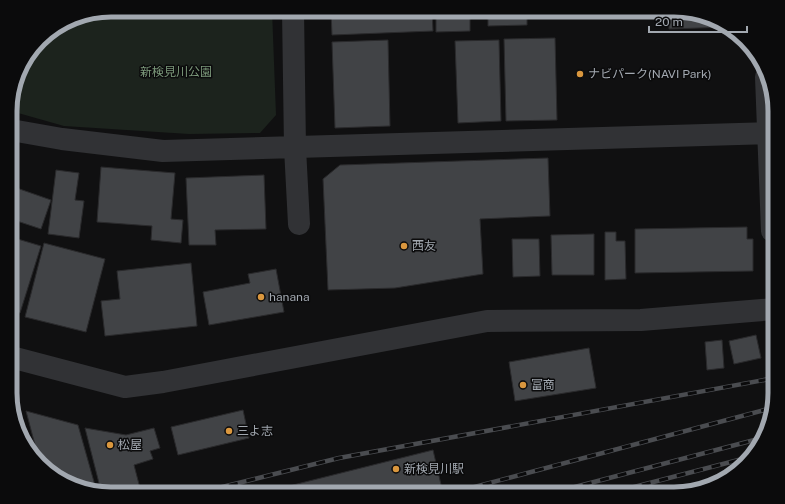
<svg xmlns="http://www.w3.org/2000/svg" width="785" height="504" font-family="'Public Sans','Noto Sans JP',sans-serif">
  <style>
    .green { fill: #1c231d }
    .building { fill: #414346; stroke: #2a2a2c }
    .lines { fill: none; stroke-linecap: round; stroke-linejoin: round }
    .minor { stroke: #313235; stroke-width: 22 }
    .rail-casing { stroke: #4a4c50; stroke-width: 4.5 }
    .rail { stroke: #0b0b0c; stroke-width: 3; stroke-dasharray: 9; stroke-linecap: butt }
    .poi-dot { fill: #da973e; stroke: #0b0b0c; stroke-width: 1.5 }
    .labels { text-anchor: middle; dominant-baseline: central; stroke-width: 3; stroke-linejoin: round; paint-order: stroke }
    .park-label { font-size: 12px; fill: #7c997b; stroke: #0b0b0c }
    .poi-label { font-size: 12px; fill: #a2a8b0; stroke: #0b0b0c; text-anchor: start }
    .rim { fill: none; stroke: #a2a8b0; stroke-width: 5 }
  </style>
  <rect width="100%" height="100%" fill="#101011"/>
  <path class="green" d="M111,10h161l4,105 -16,18 -71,1 -125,-8 -53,-15c0,-39 25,-76 61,-93 11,-5 27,-6 39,-8z"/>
  <path class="building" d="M331,10h101l1,21 -101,4z
    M436,10h34v21l-34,1z
    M488,10h39v15l-39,1z
    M534,10h124l-124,4z
    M669,10h5l55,17 -60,2z
    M555,38l2,82 -51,1 -2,-82z
    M388,40l2,86 -55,2 -3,-86z
    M499,40l2,81 -43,2 -3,-82z
    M548,158l2,58 -70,3 3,55 -88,14 -67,2 -5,-111 17,-14z
    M101,167l74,6 -4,46 12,1 -2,23 -30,-3 1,-14 -55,-4z
    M56,170l23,3 -4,27 9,1 -5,37 -31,-4z
    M264,175l2,54 -51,1 1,15h-27l-3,-67z
    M11,186l40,14 -10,29 -30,-10z
    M747,227v12h6v32l-118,2v-44z
    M605,232h11v9h9l1,38 -21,1z
    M594,234v41h-42l-1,-40z
    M11,237l30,9 -21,67 -9,-3z
    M512,239h27l1,37 -27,1z
    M44,243l61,16 -19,73 -61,-15z
    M191,263l6,63 -92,10 -4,-35 19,-2 -3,-28z
    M276,269l8,43 -75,13 -6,-33 47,-9 -2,-9z
    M756,335l5,23 -27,6 -5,-23z
    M722,340l2,28 -17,2 -2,-28z
    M775,340v19h-3l-3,-18z
    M589,348l7,40 -81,13 -6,-39z
    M243,410l6,28 -71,17 -7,-28z
    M26,411l52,14 18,64 -41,-12 -16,-17z
    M85,428l41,7 28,-7 6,20 -10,3 3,8 -19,6 7,27 -8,2h-22l-10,-3z
    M433,450l9,39 -19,5h-166z"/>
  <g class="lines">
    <path class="minor" d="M293,10l2,138 4,76
      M766,77l6,154
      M11,130l51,9 101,12 612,-18
      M11,357l114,30 38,-5 324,-61 154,-1 134,-11"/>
    <defs>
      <path id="rail" d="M194,494l145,-36 436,-80
        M448,494l324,-86
        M548,494l214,-56
        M607,494l143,-37"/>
    </defs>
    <use href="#rail" class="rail-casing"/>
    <use href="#rail" class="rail"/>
  </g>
  <g class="poi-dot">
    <circle cx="580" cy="74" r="4"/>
    <circle cx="404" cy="246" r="4"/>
    <circle cx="261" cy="297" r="4"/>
    <circle cx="523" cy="385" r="4"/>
    <circle cx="229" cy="431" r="4"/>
    <circle cx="110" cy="445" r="4"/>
    <circle cx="396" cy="469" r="4"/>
  </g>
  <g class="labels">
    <g class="park-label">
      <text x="176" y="72">新検見川公園</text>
    </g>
    <g class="poi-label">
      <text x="588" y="74">ナビパーク(NAVI Park)</text>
      <text x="412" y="246">西友</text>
      <text x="269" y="297">hanana</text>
      <text x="531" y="385">富商</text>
      <text x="237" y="431">三よ志</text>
      <text x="118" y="445">松屋</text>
      <text x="404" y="469">新検見川駅</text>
    </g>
  </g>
  <path d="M0 0H785V504H0ZM111 17H674A94 94 0 0 1 768 111V393A94 94 0 0 1 674 487H111A94 94 0 0 1 17 393V111A94 94 0 0 1 111 17Z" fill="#0b0b0c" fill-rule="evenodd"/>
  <path class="rim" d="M111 17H674A94 94 0 0 1 768 111V393A94 94 0 0 1 674 487H111A94 94 0 0 1 17 393V111A94 94 0 0 1 111 17Z"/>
  <path d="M649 26v6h98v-6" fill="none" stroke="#a2a8b0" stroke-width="2"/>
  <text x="655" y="26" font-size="12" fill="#a2a8b0" stroke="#0b0b0c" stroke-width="3" paint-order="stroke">20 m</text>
</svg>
